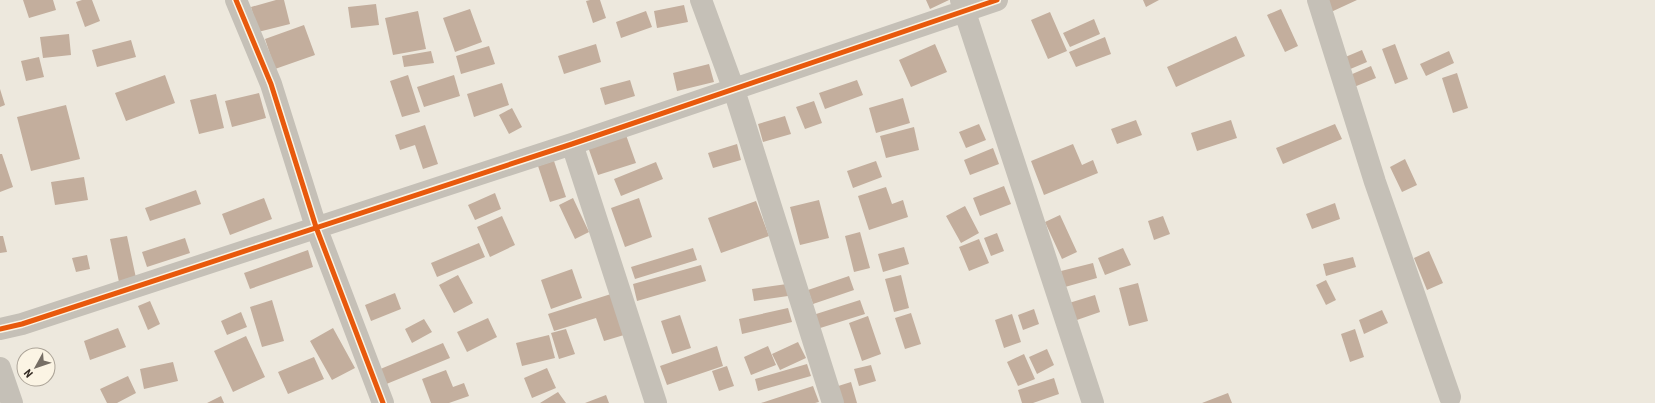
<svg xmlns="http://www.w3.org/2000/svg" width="1655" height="403" font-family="'Roboto Condensed',sans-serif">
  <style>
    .building { fill: #c3ae9d }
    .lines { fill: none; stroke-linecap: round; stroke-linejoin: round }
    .minor { stroke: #c5c0b7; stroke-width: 22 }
    .cycleway-casing { stroke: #fbf4e4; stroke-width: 8 }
    .cycleway { stroke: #e8590c; stroke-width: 5 }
  </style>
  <rect width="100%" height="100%" fill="#ede8dd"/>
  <path class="building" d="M23,0h30l3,10 -27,8z
    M82,0h10l8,21 -15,6 -9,-25z
    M276,0h8l6,24 -32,8 -7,-25z
    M590,0h10l6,18 -13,5 -7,-22z
    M926,0h23l-19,9z
    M1143,0h16l-13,7z
    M1325,0h32l-26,12z
    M376,4l3,21 -28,3 -3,-21z
    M684,5l4,17 -31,6 -3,-17z
    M470,9l12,33 -27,10 -12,-34z
    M1281,9l17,37 -13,6 -18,-37z
    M418,11l8,38 -33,6 -8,-37z
    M646,11l6,16 -31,11 -5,-16z
    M1050,12l17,39 -19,8 -17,-39z
    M1094,19l6,15 -30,13 -7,-14z
    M304,25l11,30 -40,14 -10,-30z
    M69,34l2,21 -28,3 -3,-21z
    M1236,36l9,20 -69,31 -9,-20z
    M1105,37l6,17 -35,13 -7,-15z
    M131,40l5,17 -39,10 -5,-17z
    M596,44l5,18 -37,12 -6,-18z
    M935,44l12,28 -36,15 -12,-27z
    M1395,44l13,35 -13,5 -13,-35z
    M489,46l6,18 -34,10 -5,-18z
    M1362,50l5,12 -19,8 -5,-12z
    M431,51l3,12 -30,4 -2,-11z
    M1449,51l5,12 -28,13 -6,-12z
    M39,57l5,20 -18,4 -5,-20z
    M709,64l5,18 -37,9 -4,-18z
    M1371,66l5,12 -22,9 -4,-12z
    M1457,73l11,35 -15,5 -11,-35z
    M165,75l10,28 -49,18 -11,-28z
    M408,75l12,37 -18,5 -12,-36z
    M454,75l6,21 -36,11 -7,-20z
    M630,80l5,16 -30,9 -5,-17z
    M857,80l6,15 -38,14 -6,-16z
    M502,83l7,22 -35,12 -7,-23z
    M0,89l5,16 -5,2z
    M259,93l7,25 -34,9 -7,-26z
    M216,94l8,34 -25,6 -9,-34z
    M903,98l7,25 -34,10 -7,-25z
    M814,101l8,22 -17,6 -9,-22z
    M66,105l14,54 -49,12 -14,-54z
    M512,108l10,19 -13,7 -10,-19z
    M785,116l6,18 -28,8 -5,-18z
    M1136,120l6,15 -25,9 -6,-15z
    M1231,120l6,18 -40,13 -6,-18z
    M979,124l7,16 -20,8 -7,-16z
    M1335,124l7,15 -59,25 -7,-16z
    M425,125l13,39 -15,5 -8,-24 -15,5 -5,-15z
    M914,127l5,23 -33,8 -6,-22z
    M626,135l10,28 -38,12 -10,-28z
    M737,144l4,16 -28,8 -5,-15z
    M1073,144l9,21 11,-5 5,13 -54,22 -13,-34z
    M993,148l6,16 -29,11 -6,-15z
    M0,154h2l11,33 -13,5z
    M1405,159l12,26 -15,7 -12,-25z
    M554,161l12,36 -16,5 -12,-36z
    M876,161l6,16 -29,11 -6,-17z
    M656,162l7,17 -42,17 -7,-17z
    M84,177l4,23 -33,5 -4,-23z
    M1004,186l7,18 -31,12 -7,-18z
    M886,187l6,17 11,-4 5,17 -39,13 -11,-34z
    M196,190l5,14 -51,17 -5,-13z
    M495,193l6,16 -26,11 -7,-15z
    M264,198l8,21 -42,16 -8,-21z
    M573,198l16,34 -14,7 -16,-34z
    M639,198l13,39 -27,10 -14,-39z
    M819,200l10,38 -29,7 -10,-38z
    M756,201l13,35 -48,17 -13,-35z
    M1335,203l5,16 -28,10 -6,-15z
    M965,206l14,27 -18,10 -15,-27z
    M1060,215l17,37 -15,7 -17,-37z
    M502,216l13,29 -25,12 -13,-30z
    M1163,216l7,18 -16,6 -6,-19z
    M860,232l10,36 -16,4 -9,-36z
    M997,233l7,18 -13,5 -7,-18z
    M0,236h3l4,16 -7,1z
    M127,236l9,42 -17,4 -9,-43z
    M185,238l5,15 -43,14 -5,-15z
    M979,239l10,24 -20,8 -10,-24z
    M479,243l6,14 -48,20 -6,-14z
    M904,247l5,17 -26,8 -5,-18z
    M693,248l4,12 -62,19 -4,-12z
    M1123,248l8,17 -26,10 -7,-17z
    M308,250l5,17 -63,22 -6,-16z
    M1429,251l14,32 -16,7 -13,-32z
    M87,255l3,14 -14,3 -4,-14z
    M1353,257l3,10 -30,9 -3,-12z
    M1093,263l4,15 -32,9 -4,-16z
    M701,265l5,16 -69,20 -4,-17z
    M572,269l10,29 -31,11 -10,-29z
    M458,275l15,28 -19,10 -15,-28z
    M901,275l8,33 -15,4 -9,-33z
    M849,276l5,14 -41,14 -5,-14z
    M1326,280l10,20 -10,5 -10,-20z
    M1138,283l10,38 -19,5 -10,-38z
    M787,284l1,12 -34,5 -2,-12z
    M395,293l6,16 -30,12 -6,-16z
    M611,294l13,41 -20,6 -8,-23 -42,13 -6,-17z
    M1095,295l5,17 -26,9 -5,-18z
    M272,300l12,41 -22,6 -12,-40z
    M860,300l5,14 -48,15 -4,-14z
    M150,301l10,23 -12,6 -10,-24z
    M788,308l4,14 -50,12 -3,-15z
    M1034,309l5,15 -16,6 -5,-15z
    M1382,310l6,13 -24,11 -5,-14z
    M241,312l6,15 -20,8 -6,-14z
    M911,313l10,31 -16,5 -10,-31z
    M1012,314l9,28 -17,6 -9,-28z
    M680,315l11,33 -19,6 -11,-33z
    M868,316l13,38 -19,7 -13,-38z
    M488,318l9,19 -30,15 -10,-20z
    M424,319l8,13 -20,11 -7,-14z
    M118,328l8,19 -36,13 -6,-19z
    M333,328l22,40 -23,12 -22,-39z
    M566,329l9,25 -16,5 -8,-26z
    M1355,329l9,28 -14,5 -9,-28z
    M549,335l6,23 -33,8 -6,-23z
    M246,336l19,41 -32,15 -19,-41z
    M798,342l8,16 -26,12 -8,-16z
    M443,343l7,15 -66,27 -6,-15z
    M717,346l6,20 -56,19 -7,-19z
    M768,346l8,19 -25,10 -7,-18z
    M1047,349l7,16 -17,9 -8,-17z
    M1024,354l11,25 -17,7 -11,-24z
    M314,357l10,22 -36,15 -10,-22z
    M173,362l5,19 -34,8 -4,-20z
    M807,364l4,12 -53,15 -3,-12z
    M871,365l5,16 -17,5 -5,-17z
    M727,366l7,20 -15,5 -7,-20z
    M547,368l9,20 -24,10 -8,-20z
    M446,370l7,17 11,-4 5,13 -20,7h-18l-9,-24z
    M128,376l8,17 -19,10h-10l-7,-14z
    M1054,378l5,16 -26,9h-11l-4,-13z
    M851,382l6,21h-18l-4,-16z
    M813,386l6,16 -4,1h-54z
    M558,392l8,11h-26z
    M1228,393l4,10h-30z
    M606,395l3,8h-24z
    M221,396l3,7h-17z"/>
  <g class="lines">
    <path class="minor" d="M236,0l35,84 45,143 67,176
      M701,0l33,90 99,313
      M961,0l132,403
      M1318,0l57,182 75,215
      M572,144l84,259
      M0,329l22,-5 550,-180 425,-144
      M0,368l12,35"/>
    <defs>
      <path id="cycleway" d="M236,0l35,84 45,143 67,176
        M0,329l22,-5 550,-180 425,-144"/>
    </defs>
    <use href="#cycleway" class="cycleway-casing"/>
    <use href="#cycleway" class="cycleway"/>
  </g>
  <g transform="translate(36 367) rotate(230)"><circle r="19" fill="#fbf4e4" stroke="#aca498"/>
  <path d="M0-3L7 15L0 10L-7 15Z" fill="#766e65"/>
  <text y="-6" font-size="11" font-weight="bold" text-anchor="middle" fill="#362d25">N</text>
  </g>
</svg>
